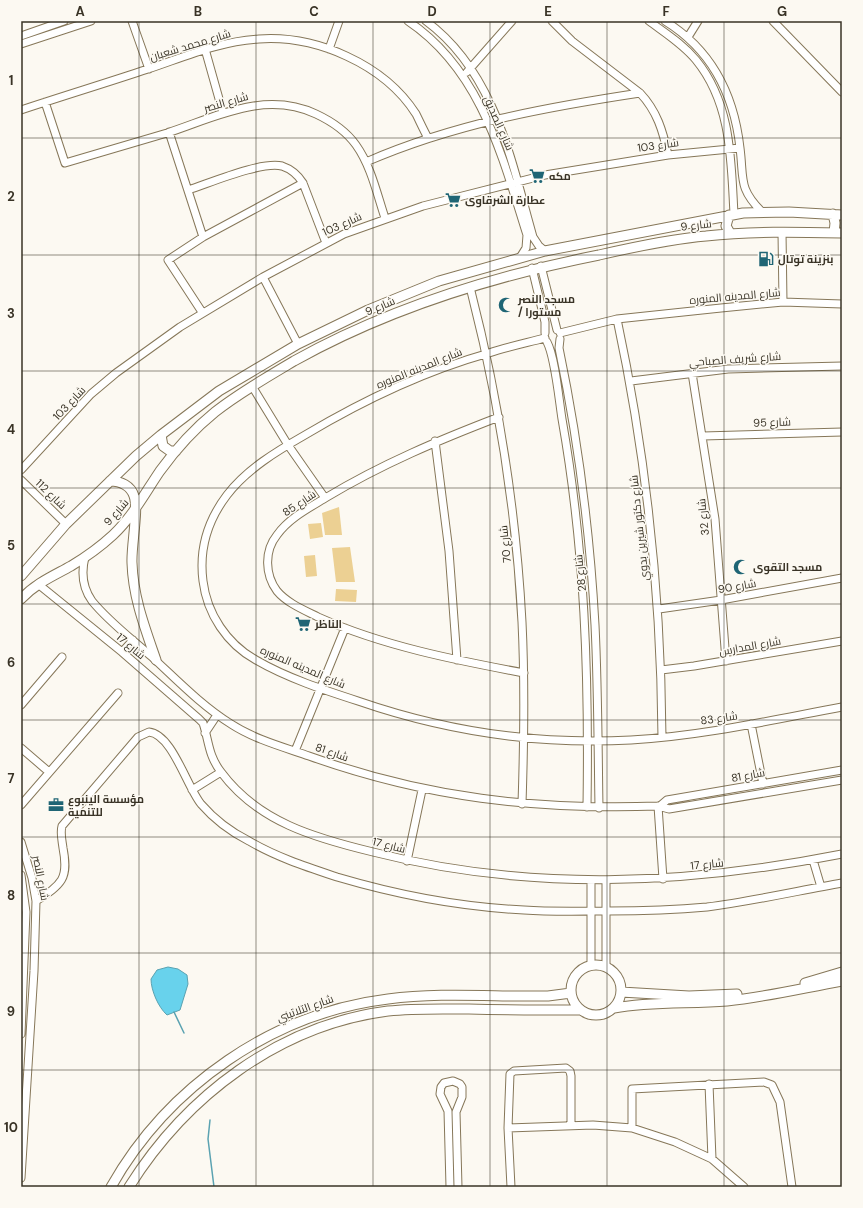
<svg xmlns="http://www.w3.org/2000/svg" width="863" height="1208" font-family="'DM Sans',Cairo,sans-serif">
  <style>
    .green { fill: #ecd093 }
    .water { fill: #68d2ec; stroke: #5aa2b1 }
    .lines { fill: none; stroke-linecap: round; stroke-linejoin: round }
    .stream { stroke: #5aa2b1; stroke-width: 1.5 }
    .minor-casing { stroke: #867759; stroke-width: 9 }
    .major-casing { stroke: #867759; stroke-width: 11 }
    .minor { stroke: #fff; stroke-width: 7 }
    .major { stroke: #fff; stroke-width: 9 }
    .grid { fill: none; stroke: #393326; stroke-width: 1; stroke-opacity: 0.55 }
    .labels { text-anchor: middle; dominant-baseline: central; stroke-width: 3; stroke-linejoin: round; paint-order: stroke }
    .street-label { font-size: 11px; fill: #393326; stroke: #fcf9f2 }
    .poi-label { font-size: 11px; font-weight: bold; fill: #393326; stroke: #fcf9f2; text-anchor: start }
    .neatline { fill: none; stroke: #393326; stroke-width: 1.5 }
    .grid-label { font-size: 13px; text-anchor: middle; font-weight: bold; fill: #393326 }
  </style>
  <rect width="100%" height="100%" fill="#fcf9f2"/>
  <path class="green" d="M339,507l3,28h-17l-3,-22z
    M321,523l2,14 -13,2 -2,-15z
    M350,547l5,35h-19l-4,-34z
    M315,555l2,21 -11,1 -2,-21z
    M336,589l21,1 -1,12 -21,-1z"/>
  <path class="water" d="M168,967l10,2 9,6 1,9 -8,26 -13,5c-9,-8 -16,-25 -16,-36l6,-9z"/>
  <g class="lines">
    <path class="stream" d="M174,1012l10,21
      M210,1120l-2,19 6,48"/>
    <defs>
      <path id="minor" d="M132,21l17,48
        M408,21c73,49 94,135 119,214l-1,13 -5,8
        M426,21c69,51 85,139 107,216l6,9 6,5
        M552,21l20,20 68,52c17,18 23,38 28,62
        M649,21c16,12 34,23 47,39 36,44 35,101 38,154
        M665,21c47,29 69,73 75,127 4,31 -2,40 22,64
        M773,21l69,71
        M21,36l43,-15
        M688,37l10,-16
        M21,44l70,-23
        M205,49l18,64
        M329,49l10,-28
        M467,72l45,-51
        M45,102l20,61c34,-10 68,-20 102,-30 49,-16 98,-43 149,-19 15,7 30,17 40,31 15,21 21,49 29,73
        M21,110c42,-14 85,-27 127,-41 36,-12 72,-28 111,-30 57,-4 125,25 157,75 4,8 8,17 12,24
        M169,132l34,105
        M366,162c87,-38 181,-55 274,-69
        M188,190c22,-7 73,-29 94,-24 9,3 16,9 21,17l23,60
        M782,232l1,70
        M541,266l16,64
        M532,268l13,54v11
        M263,277l35,67
        M470,287c28,109 46,222 52,335 3,61 2,121 0,182
        M202,312l-34,-52 35,-23 100,-54
        M617,319c30,140 44,276 45,418
        M560,333l57,-14 104,-11 62,-6 59,2
        M545,338c-19,5 -38,9 -56,15 -64,18 -127,48 -184,82 -28,16 -58,34 -78,60 -19,25 -28,55 -24,86 4,33 24,63 53,79 31,18 68,30 102,41 87,30 181,44 273,39 71,-4 141,-20 211,-33
        M560,339l-1,9c19,91 31,185 36,277 3,61 3,122 4,183
        M547,342c8,15 12,58 15,77 23,130 27,257 25,388
        M692,373l23,146 11,142
        M631,381l97,-12 114,-3
        M252,386l36,59 37,53
        M499,417c-60,23 -117,47 -172,80 -18,11 -38,21 -50,38 -13,16 -12,40 0,56 10,12 27,19 41,26 65,29 137,43 206,56
        M703,436l139,-4
        M435,441l14,110 8,109
        M21,470l70,-76 25,-21 64,-46 83,-50 81,-43 79,-28 122,-31 123,-20 72,-7
        M21,480l45,44
        M85,557c-4,16 -3,30 7,44 17,21 40,38 60,56 25,23 50,49 79,67 23,15 52,23 78,32 118,42 225,54 349,50l11,3 173,-29
        M38,584l84,68 77,67 4,4c6,18 5,32 18,49 37,50 94,66 152,80 157,40 312,33 469,2
        M659,609l62,-9 121,-22
        M122,652l11,-12
        M661,670l33,-4 148,-25
        M21,705l41,-48
        M751,724l12,60
        M205,733l12,-18
        M21,748l28,24
        M295,751l50,-123
        M192,790l29,-18
        M21,805l97,-112
        M658,806l5,73
        M660,806l7,-6 175,-30
        M21,842l11,36 4,23 -2,70 -13,207
        M813,860l8,27
        M407,861l15,-71
        M21,875l5,37 -5,122
        M36,901c26,-17 33,-22 27,-53 -1,-8 -3,-15 -1,-22l76,-89 11,-5c23,2 38,55 52,72 13,15 30,28 48,37 27,16 58,26 88,36 61,18 124,30 187,33 28,2 56,1 84,1 33,0 66,-1 99,-4 46,-6 90,-16 135,-24
        M591,966v-86
        M606,967v-87
        M709,1084l3,75
        M508,1128l2,-54 4,-3 52,-3 4,3 1,5v49
        M632,1128v-39l132,-7 8,3 8,17 12,85
        M450,1187l-2,-76 -8,-17 1,-7 3,-4 9,-2 7,3 2,3v10l-6,15 2,75
        M511,1187l-3,-59 85,-3 39,3 43,14 37,17 32,28"/>
      <path id="major" d="M833,214l2,9 -1,10
        M729,215l-3,11 4,7
        M161,435l2,11 7,5h6
        M110,481c11,0 21,5 24,15 5,13 -3,50 -2,67 1,34 13,65 24,97
        M21,576l45,-52 70,-68 25,-21 58,-44 79,-47 70,-34 71,-29 106,-30 198,-38 46,-1 53,3
        M21,599c15,-16 32,-23 50,-33 15,-9 29,-19 42,-31 20,-19 32,-42 47,-64 16,-22 34,-42 55,-59 24,-19 52,-35 79,-51 95,-53 199,-85 305,-106 35,-8 71,-16 107,-19 45,-5 90,-4 136,-3
        M571 990a25 25 0 1 1 50 0a25 25 0 1 1-50 0Z
        M805,983l37,-11
        M621,992l68,4 48,-2
        M614,1008c37,-7 75,-4 113,-7 39,-4 76,-13 115,-20
        M111,1187c57,-101 162,-174 277,-188 53,-7 107,-2 160,-3l23,-3
        M129,1187c57,-91 150,-162 259,-176 27,-3 54,-2 81,-2 38,1 75,1 112,1"/>
    </defs>
    <use href="#minor" class="minor-casing"/>
    <use href="#major" class="major-casing"/>
    <use href="#minor" class="minor"/>
    <use href="#major" class="major"/>
  </g>
  <path class="grid" d="M139,21v1166M256,21v1166M373,21v1166M490,21v1166M607,21v1166M724,21v1166M21,138h821M21,255h821M21,371h821M21,488h821M21,604h821M21,720h821M21,837h821M21,953h821M21,1070h821"/>
  <defs>
    <symbol id="supermarket-bare" viewBox="-9 -9 18 18"><path d="M-6-5.5h2.5l.6 2H6L4.5 2H-2.5L-4.4-4H-6ZM-1.5 3.2a1.3 1.3 0 1 0 .1 0ZM3 3.2a1.3 1.3 0 1 0 .1 0Z" fill="#1f6575" stroke="#fcf9f2" stroke-width="2.5" paint-order="stroke"/></symbol>
    <symbol id="fuel-bare" viewBox="-9 -9 18 18"><path d="M-5.5-6h7V0h2V4h1.3V-2.5L3-4.5l.8-.8L6-3V5H2.5V1h-1V6h-7ZM-4.2-4.7v3.2H.2V-4.7Z" fill="#1f6575" stroke="#fcf9f2" stroke-width="2.5" paint-order="stroke"/></symbol>
    <symbol id="mosque-bare" viewBox="-9 -9 18 18"><path d="M3.5-4.9A6 6 0 1 0 3.5 4.9A5 5 0 1 1 3.5-4.9Z" fill="#1f6575" stroke="#fcf9f2" stroke-width="2.5" paint-order="stroke"/></symbol>
    <symbol id="office-bare" viewBox="-9 -9 18 18"><path d="M-6-3h4V-5.5h4V-3h4V5H-6ZM-1-4.5V-3h2v-1.5ZM-6 0V1H6V0Z" fill="#1f6575" stroke="#fcf9f2" stroke-width="2.5" paint-order="stroke"/></symbol>
  </defs>
  <g fill-rule="evenodd">
    <use href="#supermarket-bare" x="526" y="165" width="22" height="22"/>
    <use href="#supermarket-bare" x="442" y="189" width="22" height="22"/>
    <use href="#fuel-bare" x="755" y="248" width="22" height="22"/>
    <use href="#mosque-bare" x="495" y="294" width="22" height="22"/>
    <use href="#mosque-bare" x="730" y="556" width="22" height="22"/>
    <use href="#supermarket-bare" x="292" y="613" width="22" height="22"/>
    <use href="#office-bare" x="45" y="794" width="22" height="22"/>
  </g>
  <g class="labels">
    <g class="street-label">
      <text transform="translate(190 45) rotate(-17)">شارع محمد شعبان</text>
      <text transform="translate(226 102) rotate(-16)">شارع النصر</text>
      <text transform="translate(499 123) rotate(66)">شارع الصديق</text>
      <text transform="translate(658 145) rotate(-8)">شارع 103</text>
      <text transform="translate(342 224) rotate(-24)">شارع 103</text>
      <text transform="translate(696 225) rotate(-7)">شارع 9</text>
      <text transform="translate(735 296) rotate(-5)">شارع المدينه المنوره</text>
      <text transform="translate(380 306) rotate(-23)">شارع 9</text>
      <text transform="translate(735 359) rotate(-4)">شارع شريف الصباحي</text>
      <text transform="translate(419 368) rotate(-22)">شارع المدينه المنوره</text>
      <text transform="translate(69 403) rotate(-47)">شارع 103</text>
      <text transform="translate(772 422) rotate(-2)">شارع 95</text>
      <text transform="translate(51 494) rotate(44)">شارع 112</text>
      <text transform="translate(299 503) rotate(-34)">شارع 85</text>
      <text transform="translate(116 512) rotate(-49)">شارع 9</text>
      <text transform="translate(703 517) rotate(-96)">شارع 32</text>
      <text transform="translate(639 528) rotate(-96)">شارع دكتور شيرين بدوي</text>
      <text transform="translate(505 544) rotate(-96)">شارع 70</text>
      <text transform="translate(580 573) rotate(-96)">شارع 28</text>
      <text transform="translate(737 586) rotate(-10)">شارع 90</text>
      <text transform="translate(131 646) rotate(40)">شارع 17</text>
      <text transform="translate(750 646) rotate(-10)">شارع المدارس</text>
      <text transform="translate(303 667) rotate(23)">شارع المدينه المنوره</text>
      <text transform="translate(719 718) rotate(-8)">شارع 83</text>
      <text transform="translate(332 752) rotate(19)">شارع 81</text>
      <text transform="translate(748 775) rotate(-10)">شارع 81</text>
      <text transform="translate(389 845) rotate(14)">شارع 17</text>
      <text transform="translate(707 864) rotate(-6)">شارع 17</text>
      <text transform="translate(41 878) rotate(79)">شارع النصر</text>
      <text transform="translate(305 1008) rotate(-20)">شارع التلاتيني</text>
    </g>
    <g class="poi-label">
      <text x="549" y="176">مكه</text>
      <text x="465" y="200">عطارة الشرقاوى</text>
      <text x="778" y="259">بنزينة توتال</text>
      <text x="518" y="299">مسجد النصر<tspan x="518" dy="13">/ مستورا</tspan></text>
      <text x="753" y="567">مسجد التقوى</text>
      <text x="315" y="624">الناظر</text>
      <text x="68" y="799">مؤسسة الينبوع<tspan x="68" dy="13">للتنمية</tspan></text>
    </g>
  </g>
  <rect width="863" height="1208" fill="none" stroke="#fcf9f2" stroke-width="44"/>
  <rect x="22" y="22" width="819" height="1164" class="neatline"/>
  <g class="grid-label">
    <text x="80" y="16">A</text>
    <text x="198" y="16">B</text>
    <text x="314" y="16">C</text>
    <text x="432" y="16">D</text>
    <text x="548" y="16">E</text>
    <text x="666" y="16">F</text>
    <text x="782" y="16">G</text>
    <text x="11" y="85">1</text>
    <text x="11" y="201">2</text>
    <text x="11" y="318">3</text>
    <text x="11" y="434">4</text>
    <text x="11" y="550">5</text>
    <text x="11" y="667">6</text>
    <text x="11" y="783">7</text>
    <text x="11" y="900">8</text>
    <text x="11" y="1016">9</text>
    <text x="11" y="1132">10</text>
  </g>
</svg>
